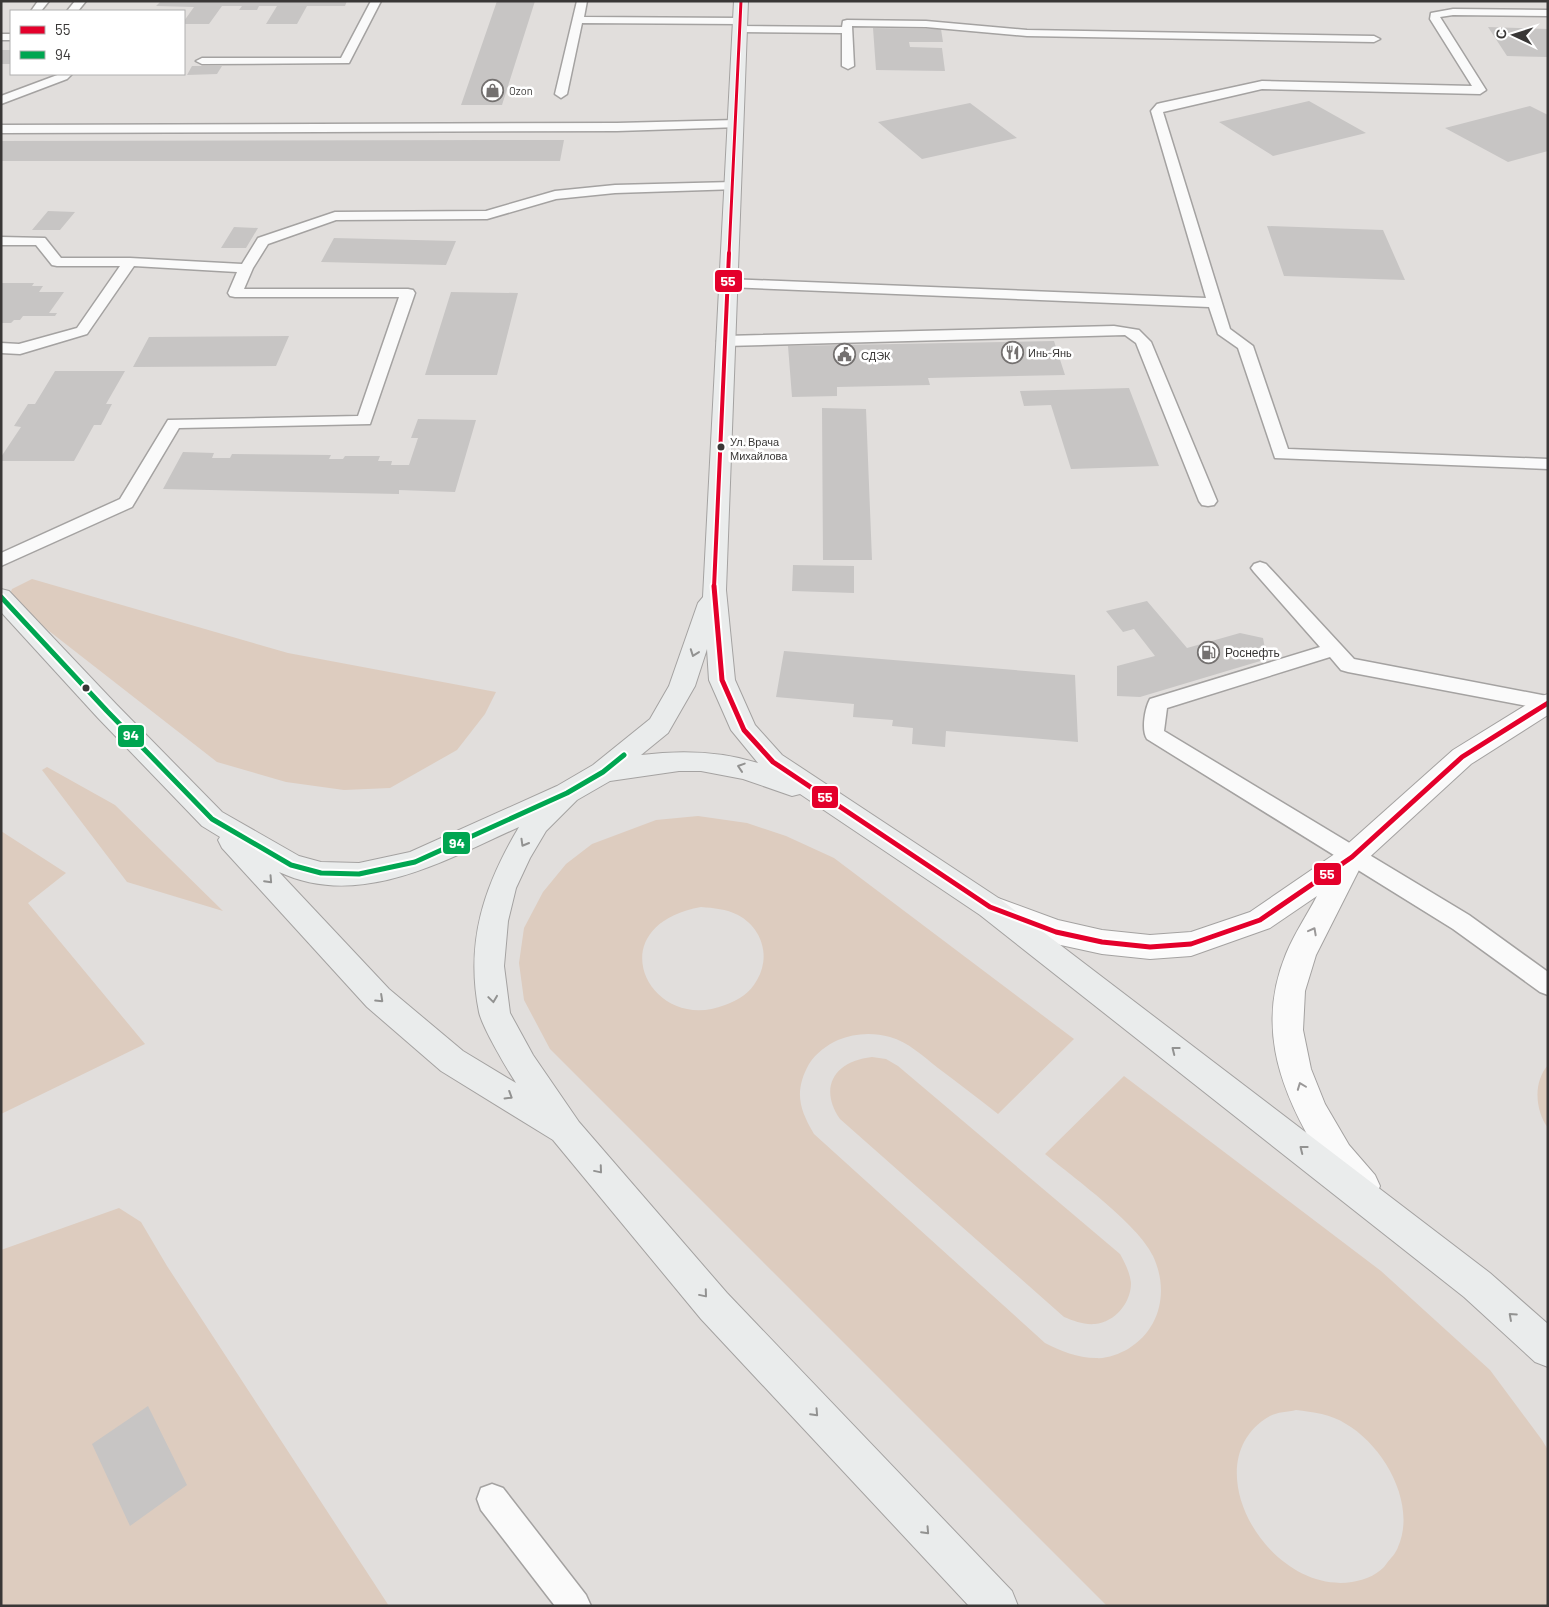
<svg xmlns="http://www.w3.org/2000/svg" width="1549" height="1607" font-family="Barlow,sans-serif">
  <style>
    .green { fill: #ddccbf; fill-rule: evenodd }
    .building { fill: #c7c5c4 }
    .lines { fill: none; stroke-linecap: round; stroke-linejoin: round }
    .lane-casing { stroke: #a4a2a1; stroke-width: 3 }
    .street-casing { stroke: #a4a2a1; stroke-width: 2 }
    .secondary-casing { stroke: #a4a2a1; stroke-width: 2 }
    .lane { fill: #fafafa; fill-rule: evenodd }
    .street { fill: #fafafa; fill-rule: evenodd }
    .secondary { fill: #eaecec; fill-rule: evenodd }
    .bus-1-far2-casing { stroke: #fff; stroke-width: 5 }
    .bus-1-far1-casing { stroke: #fff; stroke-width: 7 }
    .bus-1-casing { stroke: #fff; stroke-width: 9 }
    .bus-2-casing { stroke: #fff; stroke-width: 9 }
    .bus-1-far2 { stroke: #e4002b; stroke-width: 3 }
    .bus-1-far1 { stroke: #e4002b; stroke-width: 4 }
    .bus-1 { stroke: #e4002b; stroke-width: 5 }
    .bus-2 { stroke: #00a651; stroke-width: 5 }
    .oneway { stroke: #929291 }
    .oneway2 { stroke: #9a9898 }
    .bus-dot { fill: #393736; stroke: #fff; stroke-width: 2 }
    .labels { text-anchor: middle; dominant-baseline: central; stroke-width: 5; stroke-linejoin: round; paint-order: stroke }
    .far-poi-label { font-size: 11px; fill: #393736; stroke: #fff; text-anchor: start }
    .bus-label { font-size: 11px; fill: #393736; stroke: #fff; text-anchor: start }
    .poi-label { font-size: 12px; fill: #393736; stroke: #fff; text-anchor: start }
    .line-badge { stroke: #fff; stroke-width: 2 }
    .badge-label { font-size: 14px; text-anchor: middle; font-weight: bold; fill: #fff }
  </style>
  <rect width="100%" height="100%" fill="#e1dedc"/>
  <path class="green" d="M32,579l256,74 208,39 -11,22 -28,36 -67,38 -46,2 -58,-8 -69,-20 -209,-163 4,-10z
    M47,767l68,38 108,106 -96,-29 -85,-112z
    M698,816l49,7 39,13 48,22 240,181 -76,75c-20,-16 -40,-31 -60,-46 -15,-12 -30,-26 -48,-31 -17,-5 -36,-4 -52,3 -11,5 -22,13 -29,24 -15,27 -10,45 5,70l231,209c16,8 32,15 51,15 10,1 23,-4 32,-9 33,-20 41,-59 25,-93 -15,-32 -79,-78 -108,-102l79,-78 257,195 109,99 52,70 6,10v156h-441l-557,-557 -26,-49 -5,-37 5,-35 19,-36 23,-28 26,-20 64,-24zM701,907c13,1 25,2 37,8 24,13 33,41 19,65 -7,13 -18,20 -32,25 -76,30 -129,-79 -24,-98zM1296,1410c17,2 35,4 50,14 38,22 71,80 52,123 -2,6 -7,11 -11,16 -7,11 -22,17 -35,19 -85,13 -161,-121 -82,-166 7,-4 18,-4 26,-6z
    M1,831l65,42 -38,30 117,141 -144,70z
    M872,1057l14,2 12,7 222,188c5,9 10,19 11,29 0,20 -16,39 -36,41 -11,1 -21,-3 -31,-7l-224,-198c-22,-32 -5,-58 32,-62z
    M1548,1065v63c-13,-18 -15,-46 0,-63z
    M119,1208l22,14 26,44 222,340h-388v-356z"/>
  <path class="building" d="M161,1h186l-2,5h-38l-10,18h-31l11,-18h-18l-2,4h-18l3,-4h-20l-13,18h-25v-3l10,-14 -38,-1z
    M497,1h38l-33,104h-41z
    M1488,27l60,2v28l-41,-1z
    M873,28l68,1 2,13h-34l1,5 32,1 3,23 -69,-1z
    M1,50h10v14h-10z
    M192,66h30l-5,8 -30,1z
    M1309,101l57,32 -93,23 -54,-34z
    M970,103l47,35 -95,21 -44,-37z
    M1530,106l18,9v36l-40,11 -63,-34z
    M564,140l-4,21h-559v-20z
    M48,211l27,1 -15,18h-28z
    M1267,226l116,4 22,50 -121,-4z
    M234,227l24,1 -12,20h-25z
    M334,238l122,3 -10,24 -125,-3z
    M1,283h33l-2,3h11l-4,6h25l-15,21h8l-2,3h-32l-3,4h-6l-3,3h-10z
    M451,292l67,1 -21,82h-72z
    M289,336l-13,30 -143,1 16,-30z
    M1054,341l11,34 -137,3 2,7 -93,2v9l-45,1 -4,-51z
    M55,371h70l-19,33h6l-11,21h-7l-20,36h-73v-4l20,-30 -7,-1 14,-22h7z
    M1129,388l30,78 -88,3 -20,-64 -27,1 -4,-15z
    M822,408l44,1 6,151h-49z
    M418,419l58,1 -21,72 -56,-2v4l-236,-5 20,-37 31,1 -2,5h18l2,-4 99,1 -2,4h14l2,-3h35l-2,5h14l-1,4h18l9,-27h-7z
    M793,565l61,1v27l-62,-2z
    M1147,601l40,47 53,-15 23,5 4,21 -127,38 -23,-1v-30l38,-10 -21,-27 -11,3 -17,-21z
    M784,651l291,24 3,67 -132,-11 -1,16 -33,-3 1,-16 -21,-2 1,-6 -40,-3 1,-13 -78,-7z
    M148,1406l39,79 -57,41 -38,-82z"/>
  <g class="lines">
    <defs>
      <path id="lane" d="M38,1h11l-8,10h-10z
        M75,1h11l-8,10h-11z
        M371,1h10l-32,62 -147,1 -6,-3 6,-3h139z
        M577,1h10l-3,16 156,1 5,3 -5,3 -158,-1 -15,71 -6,4 -6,-4z
        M1453,9l95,1v6l-95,-1 -13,2 46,73 -6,4 -218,-5 -99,23 67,217 23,17 35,103 260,10v10l-273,-11 -37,-110 -20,-14 -9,-27 -481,-20 -5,-1 -2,-3 2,-3 5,-1 478,19 -55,-187 6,-7 4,-1 101,-22 210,5 -42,-67 1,-6z
        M847,20l79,1 101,9 347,6 6,3 -6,3 -347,-6 -101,-9 -74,-1 2,40 -6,3 -6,-3v-33l-102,-1 -5,-3 5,-3 102,1 1,-6z
        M1,34h10v6h-10z
        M60,74h12l-5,5 -66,25v-8z
        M736,120l4,1 2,3 -2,3 -123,4 -616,2v-8l616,-2z
        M733,182l5,1 2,3 -2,3 -123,4 -59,6 -69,20 -151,1 -68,24 -15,24 -9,21h164l5,1 2,3 -45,131 -191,4 -47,79 -131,59v-13l119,-54 48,-79 190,-4 41,-119h-164l-5,-1 -2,-3 9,-21 -103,-6 -47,68 -67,20 -19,-1v-10l18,1 58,-16 43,-62h-63l-5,-1 -16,-20h-35v-8l44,1 16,20h69l112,6 16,-26 77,-26 151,-1 69,-20 60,-6z
        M1114,326l25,4 12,12 66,159 -3,4 -6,1 -6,-1 -3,-4 -63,-158 -11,-8 -400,11 -5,-2 -3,-3 3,-3 5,-2z
        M1260,562l6,2 88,95 193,37 1,14 -200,-38 -7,-2 -11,-13 -163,51 -3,23 305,184 79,57v23l-8,-3 -87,-63 -306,-190c-6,-9 -2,-31 3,-40l170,-52 -66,-75 -3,-4 3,-4z
        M492,1484l11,4 83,107 5,11h-36l-74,-96 -4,-11 4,-11z"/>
      <path id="street" d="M1548,694v21l-77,49 -109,100 -46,91 -11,36 -2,39 8,39 14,35 24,41 26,30 5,11 -5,11 -12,5c-24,-9 -39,-37 -51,-59 -35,-61 -54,-121 -26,-189 8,-20 21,-39 31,-58l-47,32 -79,28 -41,3 -48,-5 -46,-10 -68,-26 -5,-8 5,-8 10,-4 60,22 44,10 48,5 41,-3 59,-20 92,-63 111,-99 86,-53z"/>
      <path id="secondary" d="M734,1h14l-22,589 9,90 20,45 27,30 218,144 490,374 58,51v43l-13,-5 -71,-65 -484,-382 -180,-121 -8,2 -49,-17 -42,-8h-22l-69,10 -33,19 -31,31 -16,27 -14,30 -8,33 -4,45 6,47 23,42 46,67 148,171 285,298 6,15h-49l-268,-287 -148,-179 -112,-69 -74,-64 -145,-159 -4,-8 2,-3 -18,-11 -104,-108 -97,-106v-23l8,2 107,113 106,108 77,44 22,6 38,1 51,-11 147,-66 36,-21 57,-46 19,-33 29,-83 5,-6zM707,649l2,31 22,50 27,33c-38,-12 -77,-13 -117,-8l27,-22 27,-47zM519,827c-35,59 -54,115 -40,185 3,15 28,57 37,71l-53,-32 -74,-62 -110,-117c81,38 167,-12 240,-45z"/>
    </defs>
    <use href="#lane" class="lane-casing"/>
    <use href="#street" class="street-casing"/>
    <use href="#secondary" class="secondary-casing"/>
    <use href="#lane" class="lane"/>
    <use href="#street" class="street"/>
    <use href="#secondary" class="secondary"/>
    <defs>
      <path id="bus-1-far2" d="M729,254l12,-253"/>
      <path id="bus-1-far1" d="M714,588l15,-335"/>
      <path id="bus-1" d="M714,586l8,94 22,50 29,32 217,145 66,25 46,10 48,5 41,-3 69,-24 92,-63 110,-100 86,-54"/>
      <path id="bus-2" d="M1,597l106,114 105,108 79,46 30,8 38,1 56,-12 152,-69 36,-21 21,-17"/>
    </defs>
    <use href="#bus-1-far2" class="bus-1-far2-casing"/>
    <use href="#bus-1-far1" class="bus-1-far1-casing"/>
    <use href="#bus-1" class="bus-1-casing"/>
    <use href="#bus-2" class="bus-2-casing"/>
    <use href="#bus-1-far2" class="bus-1-far2"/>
    <use href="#bus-1-far1" class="bus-1-far1"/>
    <use href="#bus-1" class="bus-1"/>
    <use href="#bus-2" class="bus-2"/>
  </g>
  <defs><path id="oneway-chevron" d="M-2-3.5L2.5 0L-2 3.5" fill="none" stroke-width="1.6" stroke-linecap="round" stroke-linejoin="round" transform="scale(1.25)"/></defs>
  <g class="oneway">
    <use href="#oneway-chevron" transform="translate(694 653) rotate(110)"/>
    <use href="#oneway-chevron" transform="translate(741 767) rotate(-162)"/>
    <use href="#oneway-chevron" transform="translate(524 843) rotate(120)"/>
    <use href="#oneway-chevron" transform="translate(269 880) rotate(47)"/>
    <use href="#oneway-chevron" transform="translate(380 999) rotate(43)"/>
    <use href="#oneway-chevron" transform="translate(493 999) rotate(82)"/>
    <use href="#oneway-chevron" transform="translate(1175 1050) rotate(-142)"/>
    <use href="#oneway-chevron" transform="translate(509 1096) rotate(32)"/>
    <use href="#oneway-chevron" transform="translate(1303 1149) rotate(-142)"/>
    <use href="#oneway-chevron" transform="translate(599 1170) rotate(50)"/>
    <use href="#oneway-chevron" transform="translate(704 1294) rotate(50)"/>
    <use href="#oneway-chevron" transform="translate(1512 1316) rotate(-138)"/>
    <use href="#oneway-chevron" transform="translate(815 1413) rotate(47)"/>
    <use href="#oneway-chevron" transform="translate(926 1531) rotate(47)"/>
  </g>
  <g class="oneway2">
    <use href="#oneway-chevron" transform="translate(1313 931) rotate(-62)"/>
    <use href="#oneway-chevron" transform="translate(1301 1086) rotate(-111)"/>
  </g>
  <defs>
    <symbol id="shop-ring" viewBox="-11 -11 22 22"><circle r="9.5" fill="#fff" stroke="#747170" stroke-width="1.5"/><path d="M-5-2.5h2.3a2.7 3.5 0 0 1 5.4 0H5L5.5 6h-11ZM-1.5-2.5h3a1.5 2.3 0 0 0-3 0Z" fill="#747170"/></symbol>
    <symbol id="restaurant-ring" viewBox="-11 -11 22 22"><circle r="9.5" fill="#fff" stroke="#747170" stroke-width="1.5"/><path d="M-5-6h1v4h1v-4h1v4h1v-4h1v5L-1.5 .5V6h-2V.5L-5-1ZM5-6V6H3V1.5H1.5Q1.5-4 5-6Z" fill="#747170"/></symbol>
    <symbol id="civic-ring" viewBox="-11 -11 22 22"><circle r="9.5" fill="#fff" stroke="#747170" stroke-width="1.5"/><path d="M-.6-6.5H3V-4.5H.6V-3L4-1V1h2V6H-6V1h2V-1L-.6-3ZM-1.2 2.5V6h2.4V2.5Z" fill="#747170"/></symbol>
    <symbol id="fuel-ring" viewBox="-11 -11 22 22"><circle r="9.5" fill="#fff" stroke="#747170" stroke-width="1.5"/><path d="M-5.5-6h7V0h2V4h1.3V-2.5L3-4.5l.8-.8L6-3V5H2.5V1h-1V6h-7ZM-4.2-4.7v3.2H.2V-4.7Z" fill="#747170"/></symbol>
  </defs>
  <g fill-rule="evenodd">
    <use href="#shop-ring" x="480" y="78" width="25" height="25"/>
    <use href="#restaurant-ring" x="1000" y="340" width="25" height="25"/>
    <use href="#civic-ring" x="832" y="342" width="25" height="25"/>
    <use href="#fuel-ring" x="1196" y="640" width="25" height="25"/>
  </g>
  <g class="bus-dot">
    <circle cx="721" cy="447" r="4.5"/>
    <circle cx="86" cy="688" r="4.5"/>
  </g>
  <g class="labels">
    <g class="far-poi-label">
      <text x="509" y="90">Ozon</text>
      <text x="1028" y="352">Инь-Янь</text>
      <text x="861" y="355">СДЭК</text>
    </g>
    <g class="bus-label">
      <text x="730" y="441">Ул. Врача<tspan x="730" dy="14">Михайлова</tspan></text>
    </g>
    <g class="poi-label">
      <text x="1225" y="652">Роснефть</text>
    </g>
  </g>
  <g class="line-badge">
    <rect x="714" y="269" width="29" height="24" rx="5" fill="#e4002b"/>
    <rect x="117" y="724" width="28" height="24" rx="5" fill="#00a651"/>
    <rect x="811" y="785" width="28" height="24" rx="5" fill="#e4002b"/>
    <rect x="442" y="831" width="29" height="24" rx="5" fill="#00a651"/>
    <rect x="1313" y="862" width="29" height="24" rx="5" fill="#e4002b"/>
  </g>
  <g class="badge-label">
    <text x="728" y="286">55</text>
    <text x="131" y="740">94</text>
    <text x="825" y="802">55</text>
    <text x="457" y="848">94</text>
    <text x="1327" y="879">55</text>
  </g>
  <rect width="1549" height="1607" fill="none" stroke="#393736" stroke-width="5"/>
  <rect x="10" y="10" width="175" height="65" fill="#ffffff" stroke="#b0afaf"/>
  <rect x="20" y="26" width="25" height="8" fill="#e4002b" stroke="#b0afaf"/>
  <text x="55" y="35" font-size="15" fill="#393736">55</text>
  <rect x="20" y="51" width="25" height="8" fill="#00a651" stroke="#b0afaf"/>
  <text x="55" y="60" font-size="15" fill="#393736">94</text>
  <g transform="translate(1514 35) rotate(274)" stroke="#ffffff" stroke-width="4" paint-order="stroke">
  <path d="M0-4L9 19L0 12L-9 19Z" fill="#393736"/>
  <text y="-8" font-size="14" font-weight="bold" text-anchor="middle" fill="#393736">С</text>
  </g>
</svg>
